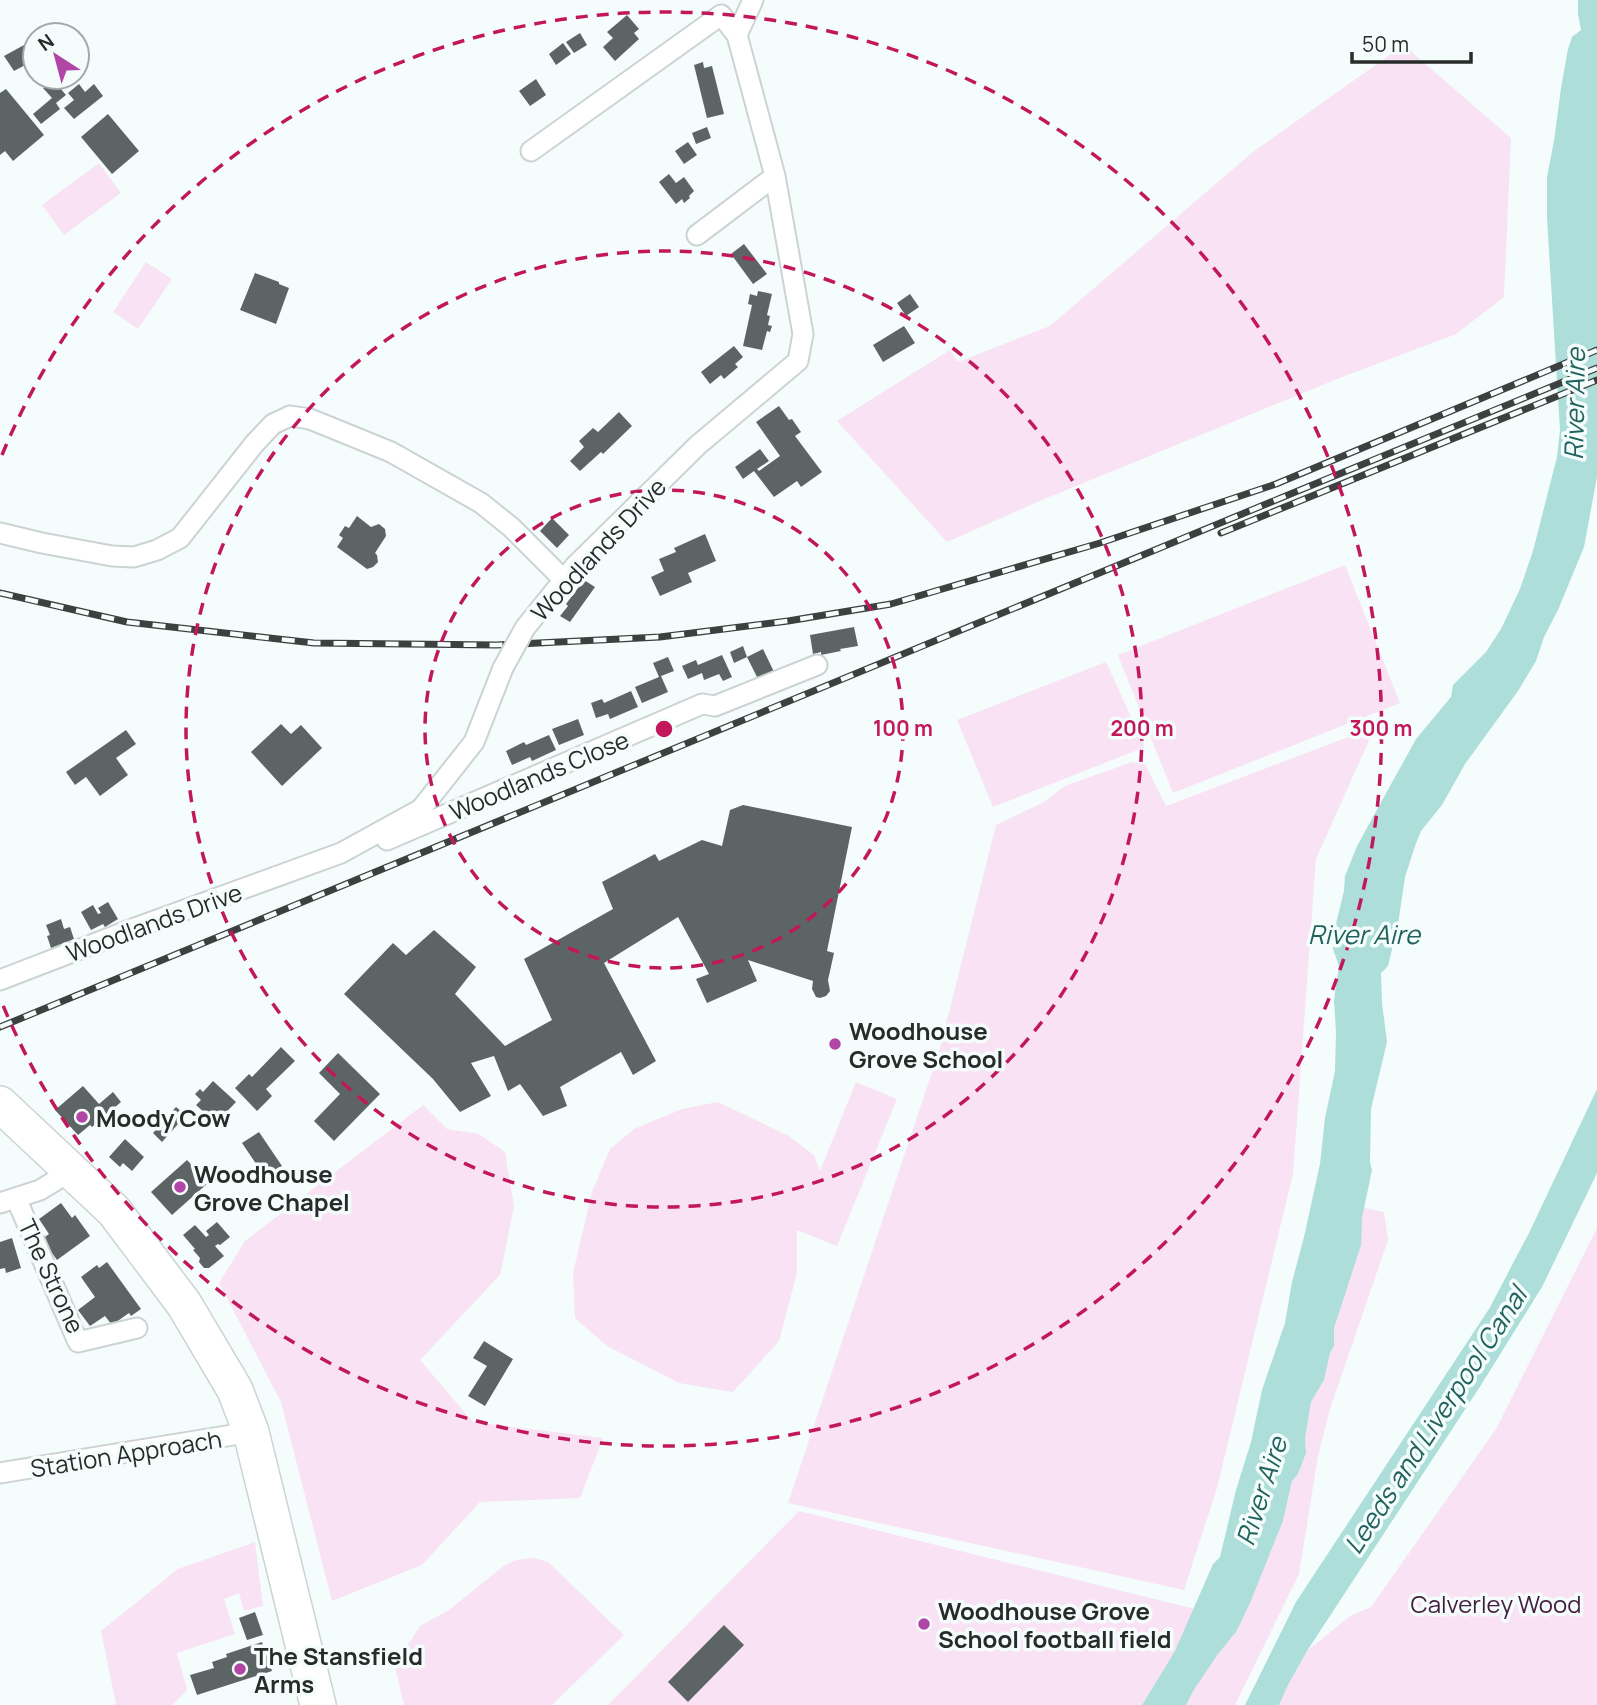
<svg xmlns="http://www.w3.org/2000/svg" width="1597" height="1705" font-family="Manrope,sans-serif">
  <style>
    .green { fill: #f8e2f4 }
    .water { fill: #added9 }
    .building { fill: #5d6564 }
    .lines { fill: none; stroke-linecap: round; stroke-linejoin: round }
    .street-casing { stroke: #cbd4d3; stroke-width: 23 }
    .highway-casing { stroke: #cbd4d3; stroke-width: 38 }
    .street { stroke: #fff; stroke-width: 19 }
    .highway { stroke: #fff; stroke-width: 35 }
    .rail-casing { stroke: #3c4140; stroke-width: 7 }
    .rail { stroke: #f4fdfc; stroke-width: 4.5; stroke-dasharray: 13; stroke-linecap: butt }
    .street-bridge-casing { stroke: #cbd4d3; stroke-width: 23; stroke-linecap: butt }
    .street-bridge { stroke: #fff; stroke-width: 19 }
    .ring { fill: none; stroke: #c2185b; stroke-width: 3.5; stroke-dasharray: 12 9 }
    .poi-dot { fill: #b146a6; stroke: #f4fdfc; stroke-width: 2.5 }
    .labels { text-anchor: middle; dominant-baseline: central; stroke-width: 7; stroke-linejoin: round; paint-order: stroke }
    .street-label { font-size: 24px; fill: #272b2a; stroke: #f4fdfc }
    .poi-label { font-size: 24px; font-weight: bold; fill: #272b2a; stroke: #f4fdfc; text-anchor: start }
    .park-label { font-size: 24px; fill: #431b3e; stroke: #f4fdfc }
    .water-label { font-size: 26px; font-style: italic; fill: #22625e; stroke: #f4fdfc }
    .centre { fill: #c2185b; stroke: #f4fdfc; stroke-width: 3.5 }
    .ring-label { font-size: 21px; text-anchor: middle; font-weight: bold; fill: #c2185b; stroke: #f4fdfc; stroke-width: 7; stroke-linejoin: round; paint-order: stroke }
  </style>
  <rect width="100%" height="100%" fill="#f4fdfc"/>
  <path class="green" d="M1405,44l10,11 96,83 -7,159 -48,37 -114,43 -300,123 -95,42 -110,-121 113,-71 8,12 92,-36 203,-174z
    M99,163l22,30 -57,42 -22,-30z
    M146,262l26,17 -34,50 -25,-17z
    M1345,565l55,138 -227,90 -55,-138z
    M1106,662l39,85 -152,60 -36,-87z
    M1375,727l-59,132 -23,315 -76,314 -33,102 -396,-87 152,-455 56,-223 48,-23 21,-16 67,-24 13,2 21,42z
    M856,1082l41,17 -60,147 -40,-16v43l-18,68 -46,51 -54,-9 -72,-37 -32,-28 -2,-45 19,-81 18,-43 24,-20 48,-20 36,-7 71,34 25,19 6,16z
    M423,1105l24,24 32,5 26,18 9,54 -14,69 -80,85 53,62 130,16 -23,60 -100,4 -58,63 -90,36 -51,-199 -62,-119 26,-42z
    M1364,1208l20,4 4,28 -58,169 -12,47 -19,118 -64,131h-49l9,-17 23,-35 18,-21 37,-86 10,-25 9,-40 6,-7 8,-21 -1,-15 6,-36 13,-22 6,-27 4,-7v-17z
    M1597,1228v477h-318l9,-20 19,-34 43,-35 21,-9 125,-178z
    M799,1511l396,98 -20,42 -33,54h-534z
    M255,1542l8,64 -19,5 -5,-18 -15,6 11,35 -58,19 10,37 -15,15h-59l3,-1 -15,-73 77,-62z
    M534,1558l14,4 76,73 -72,70h-148l-11,-46 17,-17 10,-16 29,-16 56,-45 11,-5z"/>
  <path class="water" d="M1578,0h19v477l-13,70 -26,63 -14,27 -8,24 -18,30 -53,73 -23,41 -21,26 -5,12 -11,34 -7,47 -10,42 -7,7 1,30 5,39 -16,67 -1,53 2,8 -10,48 -1,27 -27,83v18l-4,7 -6,27 -13,22 -6,36 1,15 -8,21 -6,7 -9,40 -33,82 -14,29 -18,22 -23,34 -9,17h-44l33,-54 38,-87 7,-7 16,-67 15,-48 11,-52 23,-67 7,-41 12,-45 16,-73 5,-46 10,-47 1,-39 -2,-32 5,-34 -6,-17 1,-17 10,-41 1,-15 12,-30 59,-107 35,-42 2,-12 33,-33 15,-23 19,-40 13,-38 24,-94 3,-27 -13,-212v-41l7,-36 7,-53 7,-39 4,-12 9,-7 -3,-16z
    M1597,1089v84l-55,114 -61,98 -174,266 -19,34 -9,20h-34l51,-103 193,-293 41,-78z"/>
  <path class="building" d="M627,15l12,14 -5,4 5,6 -24,22 -12,-14 10,-9 -6,-6z
    M580,33l7,12 -13,8 -8,-11z
    M35,39v28l-4,-5 -17,9 -10,-15z
    M563,43l8,11 -15,11 -7,-11z
    M703,62l1,6 8,-2 12,48 -17,4 -13,-53z
    M536,79l10,16 -16,11 -11,-15z
    M53,80l13,15 -10,8 4,6 -19,15 -8,-10 19,-16 -9,-10z
    M79,84l6,8 9,-8 9,12 -29,23 -10,-11 10,-8 -6,-7z
    M6,89l38,46 -31,26 -8,-10 -5,4v-62z
    M108,114l31,37 -27,23 -31,-37z
    M707,127l4,11 -15,6 -4,-11z
    M688,142l9,13 -13,9 -9,-13z
    M669,174l7,9 8,-6 10,14 -5,5 1,2 -6,5 -2,-4 -6,5 -17,-22z
    M744,244l23,30 -14,10 -22,-30z
    M255,273l24,9v2l10,4 -13,36 -36,-14z
    M758,291l14,3 -5,21 3,1 -2,9 4,1 -2,6 -3,-1 -5,19 -19,-4 9,-41 -4,-1 2,-10 7,2z
    M910,294l9,13 -13,9 -9,-13z
    M904,326l11,17 -32,19 -10,-17z
    M734,346l9,11 -8,7 3,3 -14,12 -3,-4 -11,9 -9,-12z
    M779,406l10,14 3,-1 9,13 -6,4 27,36 -21,15 -4,-6 -23,16 -20,-26 -11,8 -8,-12 25,-18 9,12 -12,8 2,2 21,-15 -24,-34z
    M619,412l13,14 -29,28 -2,-2 -21,19 -10,-10 14,-14 -5,-6 14,-13 5,4z
    M357,516l14,11 8,-3 6,5 1,7 -11,17 2,2 1,7 -5,5 -6,2 -30,-22 6,-9 -4,-3 6,-9 4,2z
    M552,518l17,17 -12,13 -17,-17z
    M705,534l11,27 -28,12 4,9 -32,14 -9,-19 13,-6 -5,-12 17,-7 -2,-4z
    M584,580l11,7 -25,35 -10,-6 8,-10 -2,-2z
    M854,627l4,19 -18,3 1,2 -20,4v-3l-8,2 -3,-19z
    M743,646l4,11 -13,6 -4,-11z
    M763,649l12,25 -16,7 -12,-24z
    M722,655l10,22 -9,4 -4,-7 -15,6 -2,-7 -14,6 -6,-13 14,-6 2,5z
    M668,657l6,14 -13,5 7,16 -26,11 -7,-16 24,-10 -6,-14z
    M631,691l7,16 -28,12 -2,-5 -12,4 -5,-15 11,-4 2,4z
    M578,719l6,16 -25,10 -7,-16z
    M281,724l10,10 10,-9 21,23 -40,38 -31,-34z
    M126,730l10,14 -20,14 12,17 -28,21 -14,-19 -11,8 -9,-13z
    M549,735l7,15 -24,11 -2,-4 -18,8 -6,-14 18,-9 2,3z
    M743,805l109,22 -25,124 7,2 -6,27 2,11 -4,5 -6,2 -4,-1 -4,-8 1,-8 -65,-21 9,21 -50,22 -11,-24 13,-5 -31,-57 -74,46 52,98 -23,14 -12,-23 -61,35 7,19 -24,10 -23,-32 -12,7 -14,-35 -23,7 20,33 -31,16 -27,-33 -89,-85 49,-51 13,12 28,-25 42,37 -21,27 50,52 47,-26 -28,-61 89,-50 -11,-27 53,-28 4,7 43,-21 20,6 8,-36z
    M108,902l10,17 -13,8 -2,-3 -12,6 -10,-18 12,-7 5,9 3,-1 -3,-5z
    M61,919l3,10 6,-2 4,12 -23,9 -4,-12 3,-1 -4,-10z
    M281,1047l14,14 -29,28 6,7 -15,15 -22,-23 14,-14 3,3z
    M338,1053l42,41 -46,47 -20,-20 26,-27 -21,-21z
    M213,1081l23,21 -20,21 -20,-18 5,-5 -6,-6 5,-5 3,3z
    M83,1086l16,18 14,-12 8,10 -29,25 -2,-2 -12,10 -23,-25z
    M176,1107l10,8 -24,27 -9,-9z
    M259,1132l23,34 -17,11 -23,-34z
    M125,1139l19,18 -12,14 -9,-8 -3,4 -11,-10z
    M187,1160l21,23 -36,32 -21,-23z
    M61,1203l11,15 3,-3 15,21 -33,24 -15,-21 7,-5 -10,-15z
    M217,1222l13,15 -10,8 -2,-1 -3,2 9,10 -15,12h-5l-5,-6 1,-4 -7,-8 2,-1 -12,-14 12,-10 11,12 3,-2 -3,-4z
    M12,1238l9,30 -15,5 -1,-5 -5,1v-27z
    M107,1262l34,47 -10,7 -2,-3 -17,12 -7,-9 -15,10 -12,-16 17,-13 -14,-20 16,-12 2,3z
    M484,1341l29,18 -28,47 -17,-10 19,-30 -14,-8z
    M255,1612l8,23 -16,5 -8,-22z
    M724,1625l20,20 -56,57 -20,-20z
    M262,1642l10,29 -75,24 -7,-20 24,-7 -2,-6 15,-5 -1,-3z"/>
  <g class="lines">
    <defs>
      <path id="street" d="M531,151l190,-136 16,20
        M697,235l78,-59
        M0,533l42,10 70,13 22,1 23,-7 23,-12 75,-95 18,-19 17,-8 20,3 81,33 90,51 30,24 53,53
        M525,628l50,-62 123,-121 100,-84 5,-27 -28,-158 -38,-141 16,-35
        M387,840l315,-136 13,2 102,-41
        M0,980l135,-52 206,-75 80,-44 53,-67 29,-74
        M16,1198l62,144 59,-14
        M0,1203l40,-13 31,-19
        M0,1473l251,-41"/>
      <path id="highway" d="M0,1104l114,107 70,93 51,86 16,42 67,273"/>
    </defs>
    <use href="#street" class="street-casing"/>
    <use href="#highway" class="highway-casing"/>
    <use href="#street" class="street"/>
    <use href="#highway" class="highway"/>
    <defs>
      <path id="rail" d="M1221,533l376,-153
        M0,593l127,29 187,21 183,2 163,-8 128,-16 103,-17 209,-61 176,-59 321,-134
        M0,1027l1288,-532 309,-127"/>
    </defs>
    <use href="#rail" class="rail-casing"/>
    <use href="#rail" class="rail"/>
    <defs>
      <path id="street-bridge" d="M503,668l22,-40"/>
    </defs>
    <use href="#street-bridge" class="street-bridge-casing"/>
    <use href="#street-bridge" class="street-bridge"/>
  </g>
  <g class="ring">
    <circle cx="664" cy="729" r="239"/>
    <circle cx="664" cy="729" r="478"/>
    <path d="M2 455A717 717 0 1 1 2 1003"/>
  </g>
  <g class="poi-dot">
    <circle cx="835" cy="1044" r="7"/>
    <circle cx="82" cy="1117" r="7"/>
    <circle cx="180" cy="1187" r="7"/>
    <circle cx="924" cy="1624" r="7"/>
    <circle cx="240" cy="1669" r="7"/>
  </g>
  <g class="labels">
    <g class="street-label">
      <text transform="translate(598 549) rotate(-47)">Woodlands Drive</text>
      <text transform="translate(539 775) rotate(-23)">Woodlands Close</text>
      <text transform="translate(154 922) rotate(-20)">Woodlands Drive</text>
      <text transform="translate(52 1276) rotate(65)">The Strone</text>
      <text transform="translate(126 1453) rotate(-9)">Station Approach</text>
    </g>
    <g class="poi-label">
      <text x="849" y="1030">Woodhouse<tspan x="849" dy="28">Grove School</tspan></text>
      <text x="96" y="1117">Moody Cow</text>
      <text x="194" y="1173">Woodhouse<tspan x="194" dy="28">Grove Chapel</tspan></text>
      <text x="938" y="1610">Woodhouse Grove<tspan x="938" dy="28">School football field</tspan></text>
      <text x="254" y="1655">The Stansfield<tspan x="254" dy="28">Arms</tspan></text>
    </g>
    <g class="park-label">
      <text x="1496" y="1603">Calverley Wood</text>
    </g>
    <g class="water-label">
      <text transform="translate(1574 404) rotate(-89)">River Aire</text>
      <text x="1364" y="934">River Aire</text>
      <text transform="translate(1435 1420) rotate(-57)">Leeds and Liverpool Canal</text>
      <text transform="translate(1261 1491) rotate(-72)">River Aire</text>
    </g>
  </g>
  <circle cx="664" cy="729" r="10" class="centre"/>
  <g class="ring-label">
    <text x="903" y="736">100 m</text>
    <text x="1142" y="736">200 m</text>
    <text x="1381" y="736">300 m</text>
  </g>
  <g transform="translate(56 56) rotate(324)"><circle r="33" fill="#f4fdfc" stroke="#a2a9a8" stroke-width="2"/>
  <path d="M0-5L12 26L0 18L-12 26Z" fill="#b146a6"/>
  <text y="-10" font-size="19" font-weight="bold" text-anchor="middle" fill="#272b2a">N</text>
  </g>
  <path d="M1352 52v10h119v-10" fill="none" stroke="#272b2a" stroke-width="3.5"/>
  <text x="1362" y="52" font-size="21" fill="#272b2a" stroke="#f4fdfc" stroke-width="5" paint-order="stroke">50 m</text>
</svg>
